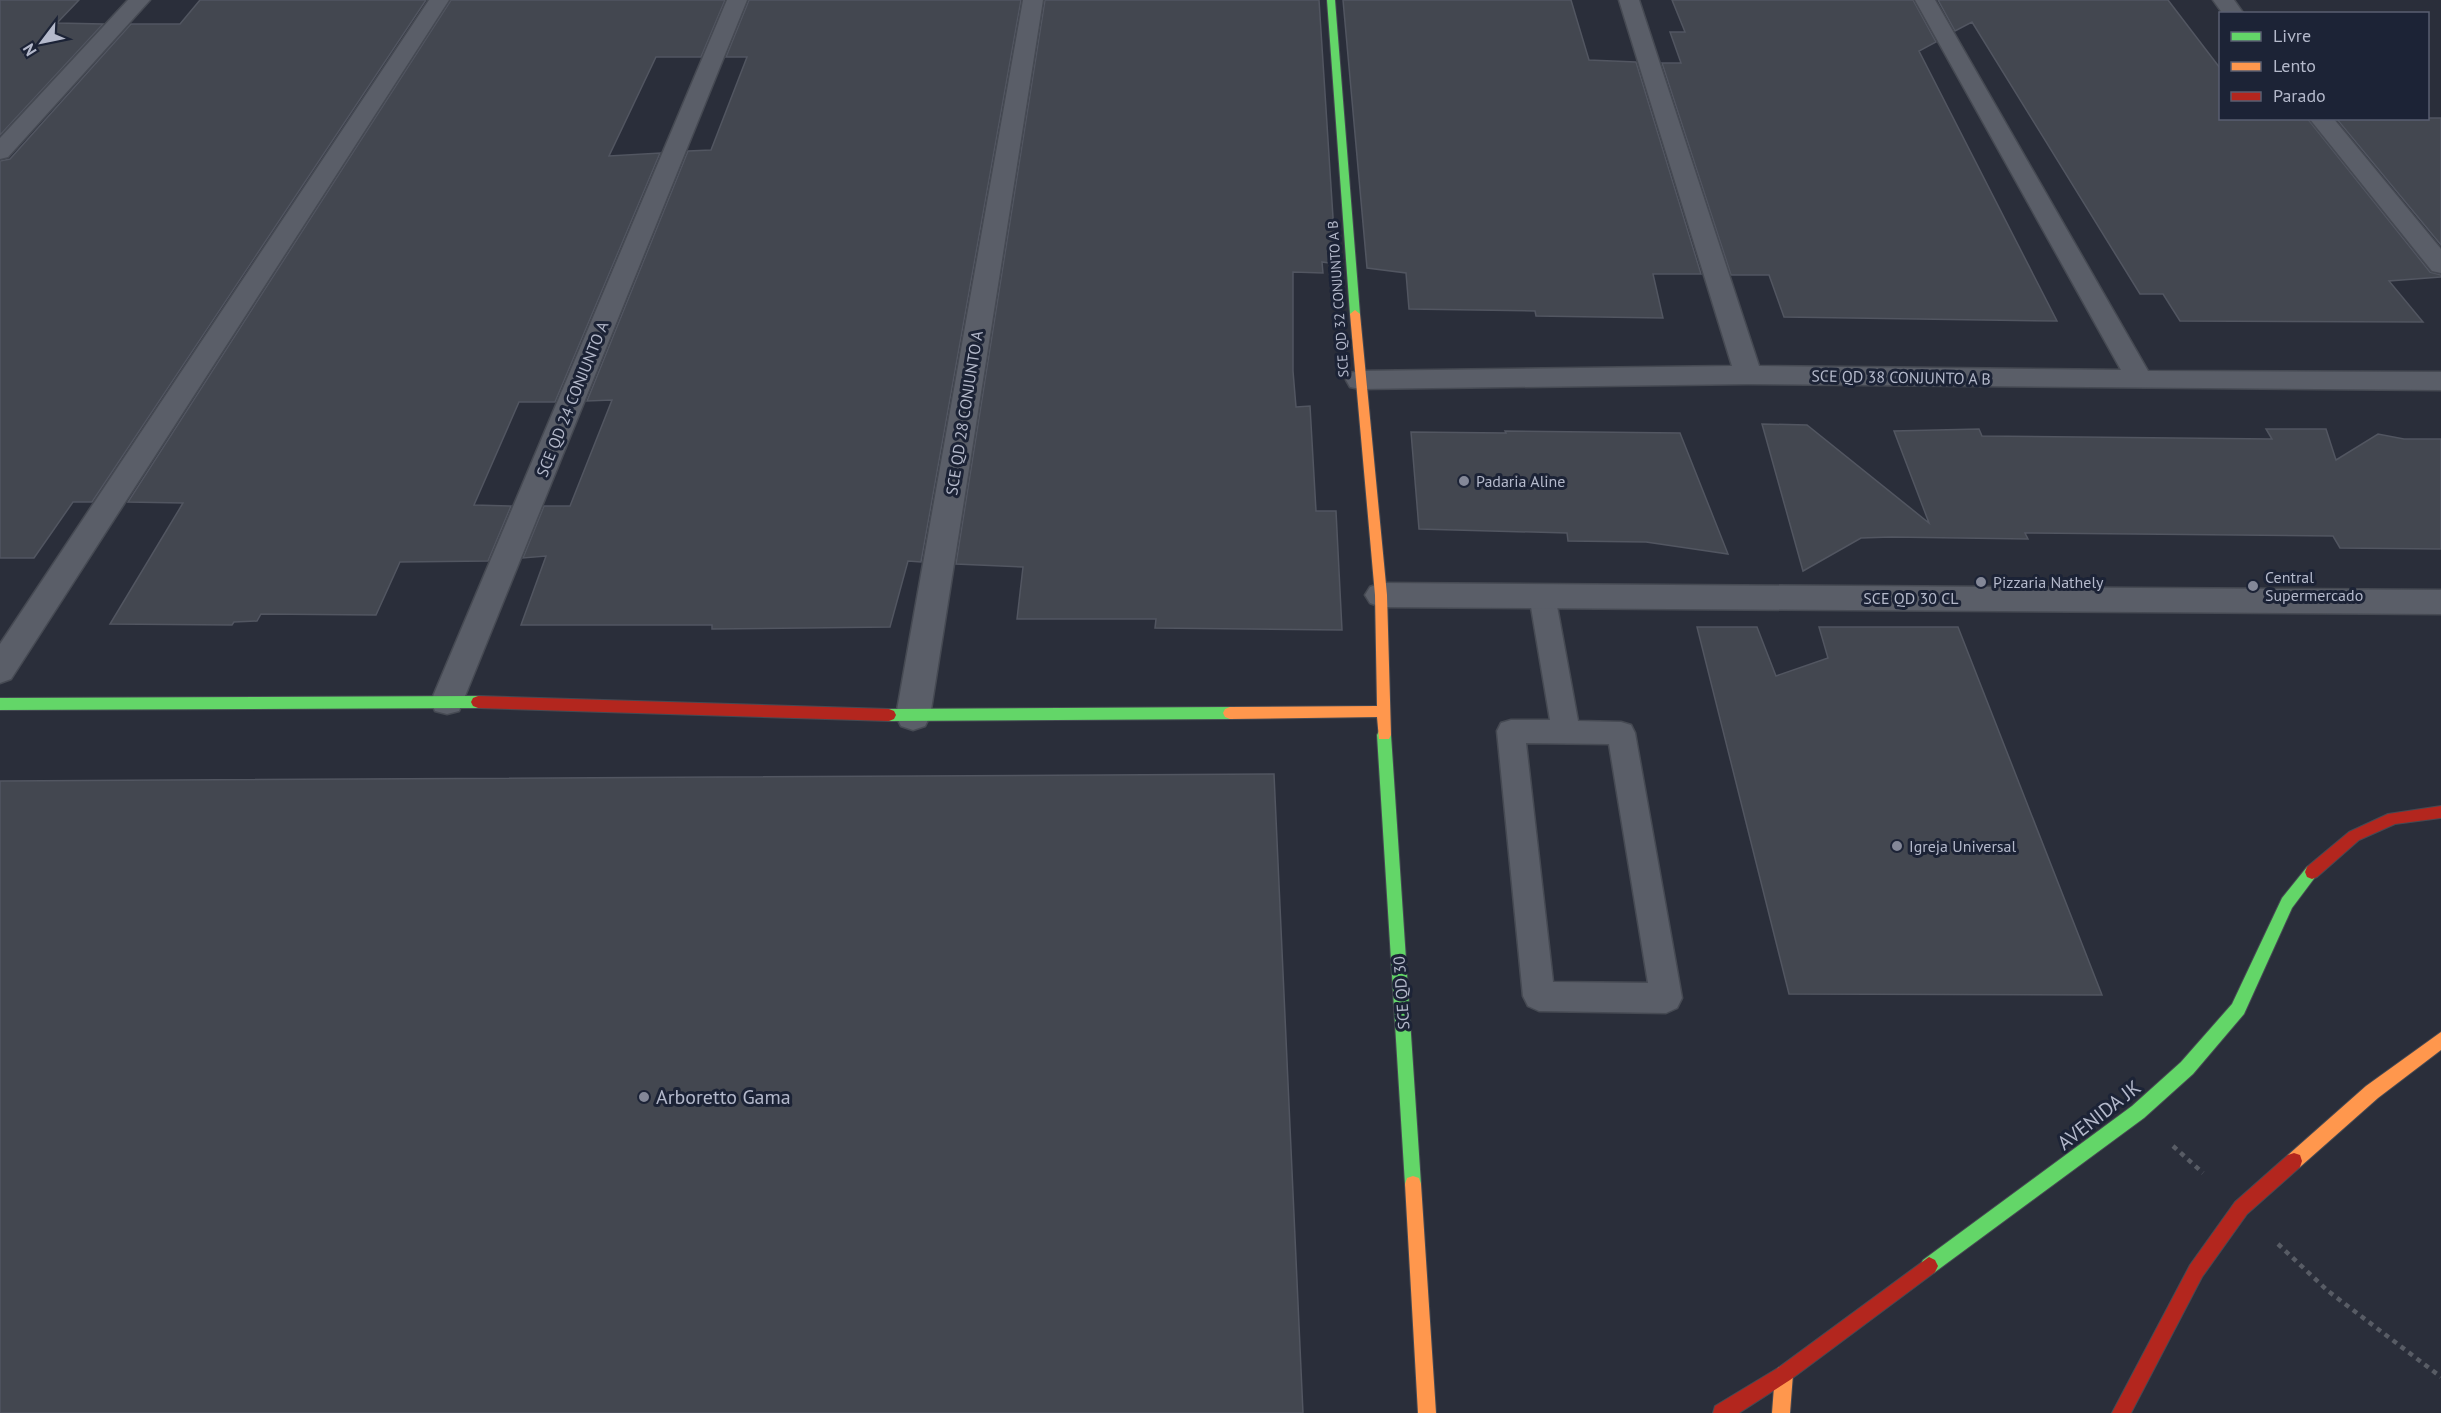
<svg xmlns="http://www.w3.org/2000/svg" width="2441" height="1413" font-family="'PT Sans',sans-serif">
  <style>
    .building { fill: #434750; stroke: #525661; stroke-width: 1.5 }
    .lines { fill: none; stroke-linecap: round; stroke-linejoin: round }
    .lane-casing { stroke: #464a53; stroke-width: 3 }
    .street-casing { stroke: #464a53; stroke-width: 3 }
    .fast-casing { stroke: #464a53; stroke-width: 2 }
    .slow-casing { stroke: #464a53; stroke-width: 2 }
    .jam-casing { stroke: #464a53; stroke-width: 2 }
    .path { stroke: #585c65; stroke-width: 4.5; stroke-dasharray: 5 5; stroke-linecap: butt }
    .lane { fill: #5a5e68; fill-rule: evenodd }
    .street { fill: #5a5e68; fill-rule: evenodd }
    .fast { fill: #63d668; fill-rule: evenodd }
    .slow { fill: #ff974d; fill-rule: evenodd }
    .jam { fill: #b3261e; fill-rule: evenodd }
    .poi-dot { fill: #848898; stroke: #1c2336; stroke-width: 2 }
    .labels { text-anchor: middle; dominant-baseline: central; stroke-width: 6; stroke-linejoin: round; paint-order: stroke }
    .far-street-label { font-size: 14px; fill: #b4b9cb; stroke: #1c2336 }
    .street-label { font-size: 16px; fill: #b4b9cb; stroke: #1c2336 }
    .poi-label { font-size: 16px; fill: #b4b9cb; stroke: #1c2336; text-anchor: start }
    .near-poi-label { font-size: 20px; fill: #b4b9cb; stroke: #1c2336; text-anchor: start }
    .near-street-label { font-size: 20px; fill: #b4b9cb; stroke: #1c2336 }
  </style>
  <rect width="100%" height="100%" fill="#2a2e3a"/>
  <path class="building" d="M0,0h79l-22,23 46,1 -103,111z
    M200,0h226l-334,502h-19l-39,56h-34v-397l10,-2 121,-135h49z
    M451,0h274l-24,57h-45l-47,99 51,-3 -105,249h-36l-45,103 37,1 -23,55 -88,1 -24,53 -115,-1 -4,7 -23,1 -2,3 -122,-1 73,-121 -55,-1z
    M749,0h272l-100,562 -13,-1 -18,66 -178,2v-4h-191l25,-69 -23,2 21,-52h26l42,-106 -25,1 101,-250 23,-1 36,-93h-21z
    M1045,0h274l17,264 -14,-2 1,11 -30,-1v99l3,36 14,-1 6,105h20l6,119 -187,-2 1,-9h-139l6,-52 -67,-3z
    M1343,0h228l18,60 47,2 65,212h-48l10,44 -127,-2 -1,-5 -126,-2 -3,-36 -39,-5z
    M1672,0h241l23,42 -17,9 138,270 -273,-4 -15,-42h-38l-69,-212h19l-11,-31h15z
    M1938,0h230l52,68v50h87l123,154 11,3v2l-52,4 34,41 -243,-1 -17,-27h-23l-168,-272 -17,9z
    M2336,118h105v127z
    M1762,424l45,1 122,98 -35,-92 85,-2 3,7 290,3 -6,-10h60l10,31 42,-26 26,5h37v110l-101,-1 -7,-12 -308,-3 3,6 -137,-2 -30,1 -58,33z
    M1505,431l175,2 48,121 -82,-12 -78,-1 -1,-8 -148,-4 -8,-97 95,1z
    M1697,627h60l19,49 52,-18 -9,-31h139l144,368 -313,-1z
    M1274,774l29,639h-1303v-632z"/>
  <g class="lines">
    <defs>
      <path id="lane" d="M1542,585l9,3 4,7 23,126 43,1 10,3 4,8 47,265 -5,10 -11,5 -127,-2 -11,-5 -5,-10 -26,-265 4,-8 10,-3h39l-21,-125 4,-7zM1526,743l83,1 39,239 -95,-1z"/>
      <path id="street" d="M128,0h22l-142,157 -8,2v-21z
        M429,0h20l-438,679 -11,4v-39z
        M727,0h20l-284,701 -4,10 -12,3 -12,-3 -4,-10z
        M1023,0h20l-113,716 -5,10 -12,4 -12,-4 -5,-10z
        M1619,0h20l120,366 362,4 -206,-370h20l213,371 293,1v18l-693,-6 -388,5 -10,-2 -4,-7 4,-7 10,-2 372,-5z
        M2213,0h21l10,14h-21z
        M2309,118h24l108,131v24l-9,-2z
        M1381,583l1060,7v24l-1060,-7 -11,-4 -5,-8 5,-8z"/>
      <path id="fast" d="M1327,0h8l25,314 -5,4 -5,-4z
        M478,696l5,2 2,4 -2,4 -5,2 -478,2v-12z
        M1230,707l5,2 2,4 -2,4 -5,2 -341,2 -5,-2 -2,-4 2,-4 5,-2z
        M1384,729l5,2 2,4 30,449 -2,6 -6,2 -6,-2 -2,-6 -28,-449 2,-4z
        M2312,865l5,2 2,5 -27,36 -48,106 -51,60 -49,44 -209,154 -6,3 -6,-3 -3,-6 3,-6 209,-154 49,-44 51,-58 50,-106 25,-31z"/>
      <path id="slow" d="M1355,310l5,4 27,281 4,140 -2,4h-10l-2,-22 -147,2 -5,-2 -2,-4 2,-4 5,-2 147,-1 -2,-111 -25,-281z
        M2441,1032v18l-63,48 -78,69 -6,2 -6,-2 -2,-6 2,-6 78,-69z
        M1413,1176l6,2 2,6 15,229h-18l-13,-229 2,-6z
        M1784,1365l6,3 3,6 -3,39h-18l3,-39 3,-6z"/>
      <path id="jam" d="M478,696l411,13 5,2 2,4 -2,4 -5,2 -411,-13 -5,-2 -2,-4 2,-4z
        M2441,806v12l-46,6 -36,16 -42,37 -5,2 -5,-2 -2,-5 2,-5 42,-35 39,-18z
        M2294,1153l6,2 2,6 -2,6 -53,47 -45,63 -71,136h-19l78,-148 45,-63 53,-47z
        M1929,1257l6,3 3,6 -3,6 -145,108 -51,33h-26l2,-7 63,-38z"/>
    </defs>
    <use href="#lane" class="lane-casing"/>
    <use href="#street" class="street-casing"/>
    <use href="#fast" class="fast-casing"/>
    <use href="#slow" class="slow-casing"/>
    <use href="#jam" class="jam-casing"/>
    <path class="path" d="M2173,1146l30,27
      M2278,1244l50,47 113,86"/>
    <use href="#lane" class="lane"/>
    <use href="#street" class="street"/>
    <use href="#fast" class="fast"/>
    <use href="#slow" class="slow"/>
    <use href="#jam" class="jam"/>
  </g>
  <g class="poi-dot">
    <circle cx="1464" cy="481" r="6"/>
    <circle cx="1981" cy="582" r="6"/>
    <circle cx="2253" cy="586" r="6"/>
    <circle cx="1897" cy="846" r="6"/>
    <circle cx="644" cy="1097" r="6"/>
  </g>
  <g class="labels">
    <g class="far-street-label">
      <text transform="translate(1338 299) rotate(-94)">SCE QD 32 CONJUNTO A B</text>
    </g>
    <g class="street-label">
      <text transform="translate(1901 377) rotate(1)">SCE QD 38 CONJUNTO A B</text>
      <text transform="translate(572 399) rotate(-68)">SCE QD 24 CONJUNTO A</text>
      <text transform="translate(964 413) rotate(-81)">SCE QD 28 CONJUNTO A</text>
      <text x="1911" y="598">SCE QD 30 CL</text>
      <text transform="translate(1401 993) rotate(-94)">SCE QD 30</text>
    </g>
    <g class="poi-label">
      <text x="1476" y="481">Padaria Aline</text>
      <text x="2265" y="577">Central<tspan x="2265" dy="18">Supermercado</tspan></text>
      <text x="1993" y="582">Pizzaria Nathely</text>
      <text x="1909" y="846">Igreja Universal</text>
    </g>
    <g class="near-poi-label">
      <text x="656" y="1097">Arboretto Gama</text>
    </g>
    <g class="near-street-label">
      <text transform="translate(2099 1115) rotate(-38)">AVENIDA JK</text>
    </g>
  </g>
  <rect x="2219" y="12" width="210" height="108" fill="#1c2336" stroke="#595f72" stroke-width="1.5"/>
  <rect x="2231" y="32" width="30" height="9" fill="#63d668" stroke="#595f72" stroke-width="1.5"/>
  <text x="2273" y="42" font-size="18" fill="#b4b9cb">Livre</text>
  <rect x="2231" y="62" width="30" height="9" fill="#ff974d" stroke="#595f72" stroke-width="1.5"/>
  <text x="2273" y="72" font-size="18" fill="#b4b9cb">Lento</text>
  <rect x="2231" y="92" width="30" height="9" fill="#b3261e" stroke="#595f72" stroke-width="1.5"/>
  <text x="2273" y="102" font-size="18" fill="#b4b9cb">Parado</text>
  <g transform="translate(42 42) rotate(238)" stroke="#1c2336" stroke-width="4.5" paint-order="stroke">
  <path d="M0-4.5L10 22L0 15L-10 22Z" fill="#b4b9cb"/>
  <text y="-9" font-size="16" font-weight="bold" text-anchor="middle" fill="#b4b9cb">N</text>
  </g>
</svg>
